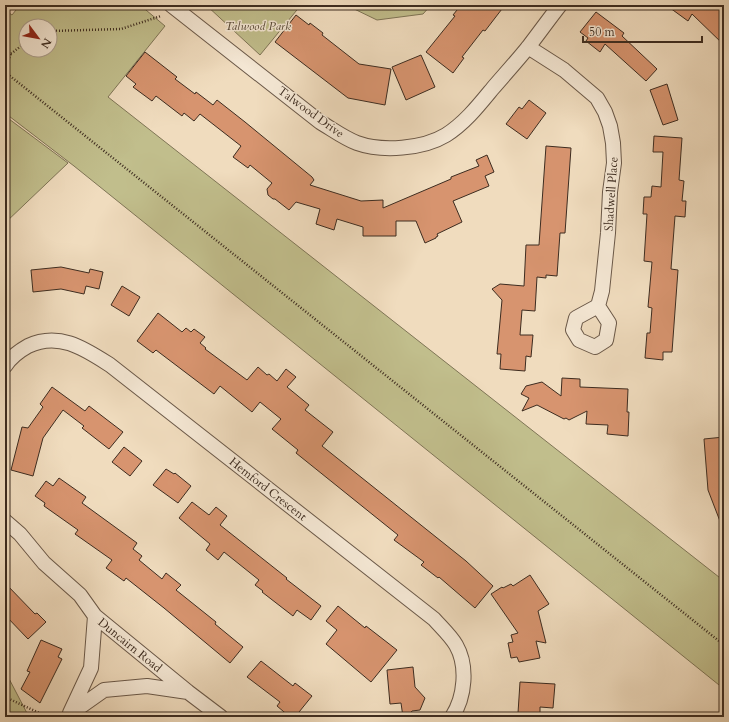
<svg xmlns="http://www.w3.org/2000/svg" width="729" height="722" font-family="Cardo,serif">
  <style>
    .green { fill: #c1be8c; stroke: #7f7556; fill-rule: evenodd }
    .building { fill: #d7946f; stroke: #3d2c20 }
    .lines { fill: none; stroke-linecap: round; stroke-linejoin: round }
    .street-casing { stroke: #6a5848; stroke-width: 16 }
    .path { stroke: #3d2c20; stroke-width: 2.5; stroke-dasharray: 1 2; stroke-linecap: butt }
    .street { stroke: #f5e8d5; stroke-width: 14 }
    .labels { text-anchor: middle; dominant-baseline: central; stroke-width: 3; stroke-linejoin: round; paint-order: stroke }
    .park-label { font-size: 12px; font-style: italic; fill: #574936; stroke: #f5e8d5 }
    .street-label { font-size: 12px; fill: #3d2c20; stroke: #f5e8d5 }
  </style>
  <rect width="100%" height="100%" fill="#f0dcbe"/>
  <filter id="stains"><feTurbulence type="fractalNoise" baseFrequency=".005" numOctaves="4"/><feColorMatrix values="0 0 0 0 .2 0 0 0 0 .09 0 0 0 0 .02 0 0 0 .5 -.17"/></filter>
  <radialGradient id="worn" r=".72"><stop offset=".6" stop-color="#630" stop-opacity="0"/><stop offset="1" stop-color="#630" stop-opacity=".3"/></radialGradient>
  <path class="green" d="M20,5h120l25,21 -57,71 616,484v108l-650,-523 -69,-53v-103l7,5zM26,26h24v24h-24z
    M206,5h95l-41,50z
    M346,5h85l-8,9 -46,6z
    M5,116l63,47 -63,60z
    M5,671l24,46h-24z"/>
  <path class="building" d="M461,5h44l-20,26 -2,-1 -21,27 2,1 -11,15 -27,-21 29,-36 -2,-1z
    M666,5h58v40l-32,-31 -4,7z
    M596,12l28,21 -2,3 35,33 -11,12 -41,-37 -5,8 -14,-11 2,-3 -8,-6z
    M296,15l13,10 1,-2 13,10 -1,2 37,29 32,5 -6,36 -37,-7 -73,-56z
    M145,52l32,25 -2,2 20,15 1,-2 17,13 4,-5 28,22 67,55 2,3 -4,5 51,16 22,-1v8l68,-29v-2l28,-11 -3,-6 11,-5 7,17 -9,4 4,10 -36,15 9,21 -25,12 1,2 -2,1v1l-11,5 -9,-22h-20v15h-33v-9l-26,-8 -3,11 -18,-6 4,-15 -24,-7 -7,8 -14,-11h-2l-5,-4 -1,-6 5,-6 -22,-18 -2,3 -15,-11 8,-11 -41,-32 -6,7 -10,-8 -2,3 -26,-20 -4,5 -19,-14 3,-3 -10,-8z
    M421,55l14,32 -29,13 -14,-33z
    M667,84l11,36 -15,5 -13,-35z
    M529,100l17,13 -19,26 -21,-15 13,-17 3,2z
    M654,136l28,2 -3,42 5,1 -2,20h4l-1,16 -10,-1 -4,53 7,1 -6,82h-9v8l-18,-2 2,-25h3l2,-25 -4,-1 4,-45 -8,-1 3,-47h-4l1,-17h7l1,-11 9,1 2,-35h-10z
    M546,146l25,2 -6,85h-5l-3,43 -11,-1v3l-9,-1 -2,34 -13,-1 -2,25h13l-2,22 -5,-1 -1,15 -25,-2 1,-15h-4l5,-54 -10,-11 8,-5 24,2 2,-41h13z
    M61,267l28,6 1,-4 13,3 -4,17 -13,-3 -2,8 -23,-5 -28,3 -2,-22z
    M122,286l18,11 -11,19 -18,-11z
    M158,313l24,19 4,-4 5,4 3,-3 11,8 -5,6 6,5 -1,1 42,31 11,-13 9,8 2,-1 8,7 9,-12 10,8 -9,10 22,18 -4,5 28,22 -11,14 144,115 27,25 -18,22 -36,-31 -1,1 -17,-13 3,-3 -30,-22 4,-5 -102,-82 2,-3 -26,-21 9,-10 -21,-17 -8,10 -32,-26 -6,8 -58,-44 -3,3 -16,-12z
    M562,378l18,1v8l48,2 -1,23h2l-1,24 -21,-2 1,-9 -22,-1 1,-13 -18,9 -3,-2 -2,1 -27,-14 -15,6 7,-13 -8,-4 5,-8 16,-4 19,14z
    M52,387l33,24 4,-5 34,26 -14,17 -27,-21 2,-2 -21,-16 -20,28 -10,38 -22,-6 11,-43 6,1 15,-21 -3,-3z
    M724,437v92h-1l-15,-39 -4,-51z
    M124,447l18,14 -12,15 -18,-14z
    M166,469l8,5 1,-1 16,13 -13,17 -25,-18z
    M59,478l27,19 -4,6 55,40 -4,6 9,7 -3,4 23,19 4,-6 15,12 -5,5 40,32 -1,2 28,23 -13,16 -66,-55 -38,-30 -2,3 -18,-13 6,-8 -37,-26 3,-4 -34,-24 1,-3 -10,-7 11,-15 7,5z
    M192,502l17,13 7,-8 11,9 -7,9 67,53 -1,1 35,27 -10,14 -14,-10 -4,6 -31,-24 1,-1 -8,-6 4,-5 -35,-28 -6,8 -12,-10 4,-6 -31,-26z
    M530,575l19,29 -11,7 8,32 -10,-2 4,17 -21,4 -2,-5 -6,1 -3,-15 5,-1 -2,-7 7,-2 -27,-39 11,-7 1,1 8,-4 2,2z
    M5,583l30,31 2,-1 9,9 -18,17 -23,-24z
    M338,606l27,22 1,-2 31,24 -26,32 -45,-38 11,-14 -11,-9z
    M41,640l21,9 -4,8 4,2 -22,44 -19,-14 9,-17 -3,-1z
    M261,661l32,25 2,-3 17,13 -17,21h-5l-13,-11 3,-4 -33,-25z
    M413,667l2,20 10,11 -5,12 -8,1 -5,6h-4l-2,-14 -11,1 -3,-34z
    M520,682l35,2 -2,24 -13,-1v7l-22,-1z"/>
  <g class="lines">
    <defs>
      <path id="street" d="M171,5l149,117c12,7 24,16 37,21 25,9 66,6 89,-8 19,-12 33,-30 47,-47 12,-14 24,-27 36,-42 10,-13 20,-27 31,-41
        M528,47l36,23 33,28 8,14 5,14 3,17 1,20 -4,29 -2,41 -6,58 -4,15 -22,12 -3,12 6,10 16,7 11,-7 3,-17 -11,-17
        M5,366c6,-9 14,-15 23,-20 31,-15 57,3 82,19l324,254c7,8 16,16 22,26 12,21 9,52 -4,72
        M5,521l15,13 24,29 36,32 15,21 93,76 33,25
        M70,713l21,-45 4,-52
        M70,714l34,-24 43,-4 41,6"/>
    </defs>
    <use href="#street" class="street-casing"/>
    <path class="path" d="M50,31l71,-2 40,-13
      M5,55l7,-2 14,-11
      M5,69l6,-16
      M5,72l719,573
      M5,697l43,20"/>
    <use href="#street" class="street"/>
  </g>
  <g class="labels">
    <g class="park-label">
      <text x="258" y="26">Talwood Park</text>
    </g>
    <g class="street-label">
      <text transform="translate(311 112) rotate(36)">Talwood Drive</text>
      <text transform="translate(611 194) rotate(-86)">Shadwell Place</text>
      <text transform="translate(268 489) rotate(38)">Hemford Crescent</text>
      <text transform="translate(130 645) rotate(39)">Duncairn Road</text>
    </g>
  </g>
  <rect width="729" height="722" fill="none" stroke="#f0dcbe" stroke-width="20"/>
  <rect x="6" y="6" width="717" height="710" fill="none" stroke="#3d2c20" stroke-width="2"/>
  <rect x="10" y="10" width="709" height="702" fill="none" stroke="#3d2c20"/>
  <g transform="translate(38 38) rotate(122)"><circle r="19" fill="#f5e8d5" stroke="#ab9d8d"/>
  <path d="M0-3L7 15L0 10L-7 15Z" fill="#8f2418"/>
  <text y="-6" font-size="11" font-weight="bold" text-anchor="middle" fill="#3d2c20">N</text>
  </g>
  <path d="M583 36v6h119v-6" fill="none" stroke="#3d2c20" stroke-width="2"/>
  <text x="589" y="36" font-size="12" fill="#3d2c20" stroke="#f5e8d5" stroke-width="3" paint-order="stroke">50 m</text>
  <rect width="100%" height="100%" filter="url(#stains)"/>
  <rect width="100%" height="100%" fill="url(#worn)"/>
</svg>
